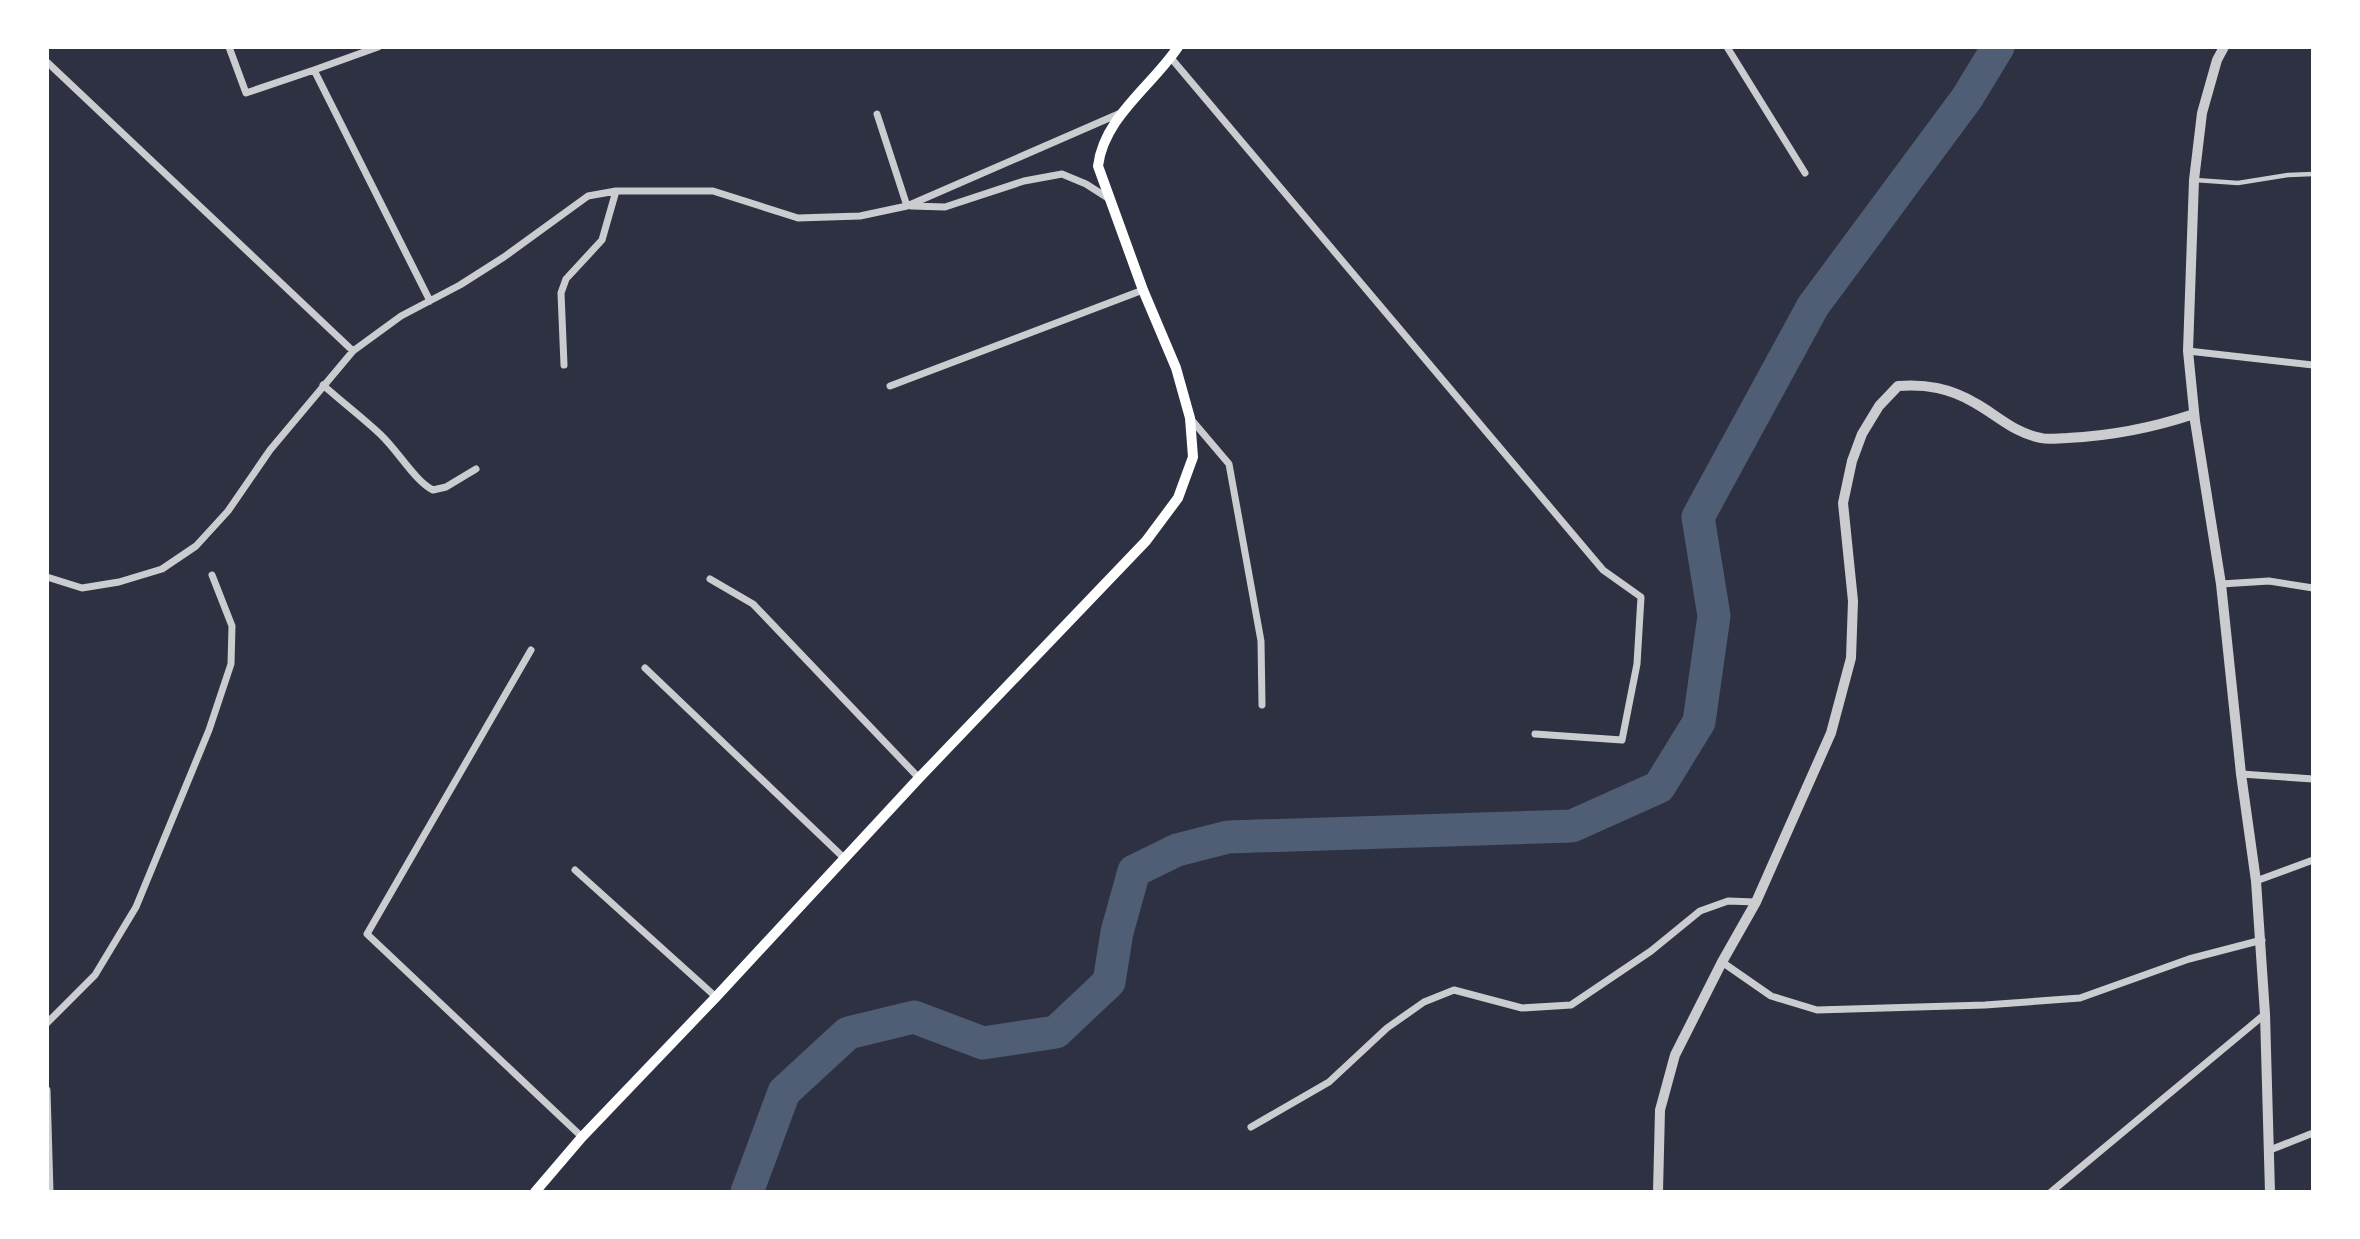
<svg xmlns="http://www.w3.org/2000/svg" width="2360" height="1239" font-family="Literata,serif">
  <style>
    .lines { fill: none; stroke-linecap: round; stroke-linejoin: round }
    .river { stroke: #4f5d75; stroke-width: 33 }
    .service { stroke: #caccd0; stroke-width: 4.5 }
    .minor { stroke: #caccd0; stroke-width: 7 }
    .tertiary { stroke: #caccd0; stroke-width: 10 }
    .secondary { stroke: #fff; stroke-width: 10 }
  </style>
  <rect width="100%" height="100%" fill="#2d3142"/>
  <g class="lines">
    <path class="river" d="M747,1192l37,-100 64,-59 66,-16 69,26 73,-11 53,-50 8,-50 17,-61 43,-21 51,-13 344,-11 87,-39 40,-65 15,-106 -16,-99 115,-211 154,-208 31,-51"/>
    <path class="service" d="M2195,180l43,3 50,-8 25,-1"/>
    <path class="minor" d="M229,47l17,46 68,-23 116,231
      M1727,47l78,126
      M1171,58l432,512 38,27 -4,67 -15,76 -87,-6
      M47,62l306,289
      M314,70l64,-23
      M877,114l30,92
      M911,206l34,1 79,-26 38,-7 24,10 25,16
      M2188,351l125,14
      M564,365l-3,-72 5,-14 36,-39 14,-49
      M323,385c19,17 40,33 58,50 17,16 34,46 52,55l13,-3 30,-18
      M890,386l253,-96
      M1190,418l39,46 32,177 1,64
      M47,577l35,11 37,-6 43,-13 34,-23 32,-35 42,-61 83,-99 48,-35 59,-31 44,-28 84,-61 28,-5h97l85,27 62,-2 47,-10 216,-94
      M710,579l43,25 166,174
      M2221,584l48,-3 44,7
      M531,650l-164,284 215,203
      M645,668l199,190
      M2241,774l72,5
      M575,870l141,127
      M2256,881l57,-21
      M1722,962l49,34 46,14 168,-5 95,-7 109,-39 73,-19
      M47,1023l48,-48 41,-68 73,-177 22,-66 1,-38 -20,-51
      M47,1090l3,102
      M1251,1127l78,-45 58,-54 37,-26 30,-12 68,18 49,-3 80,-54 49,-40 28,-10 28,1
      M2270,1150l43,-17
      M2051,1192l214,-178"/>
    <path class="tertiary" d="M2224,47l-7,13 -15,53 -8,67 -6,171 7,70 26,163 20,190 15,107 9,133 5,178
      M1658,1192l2,-82 15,-55 47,-93 34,-60 75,-169 20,-75 2,-57 -10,-98 9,-42 10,-27 17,-28 19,-20c28,-2 52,2 77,17 22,12 39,30 66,35 8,2 18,0 26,0 44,-2 85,-10 127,-24"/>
    <path class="secondary" d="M535,1192l47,-55 134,-140 203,-219 227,-237 32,-43 15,-41 -3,-39 -14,-50 -33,-78 -45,-124c6,-49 54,-80 80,-119"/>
  </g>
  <rect width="2360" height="1239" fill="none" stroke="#ffffff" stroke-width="98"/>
</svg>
